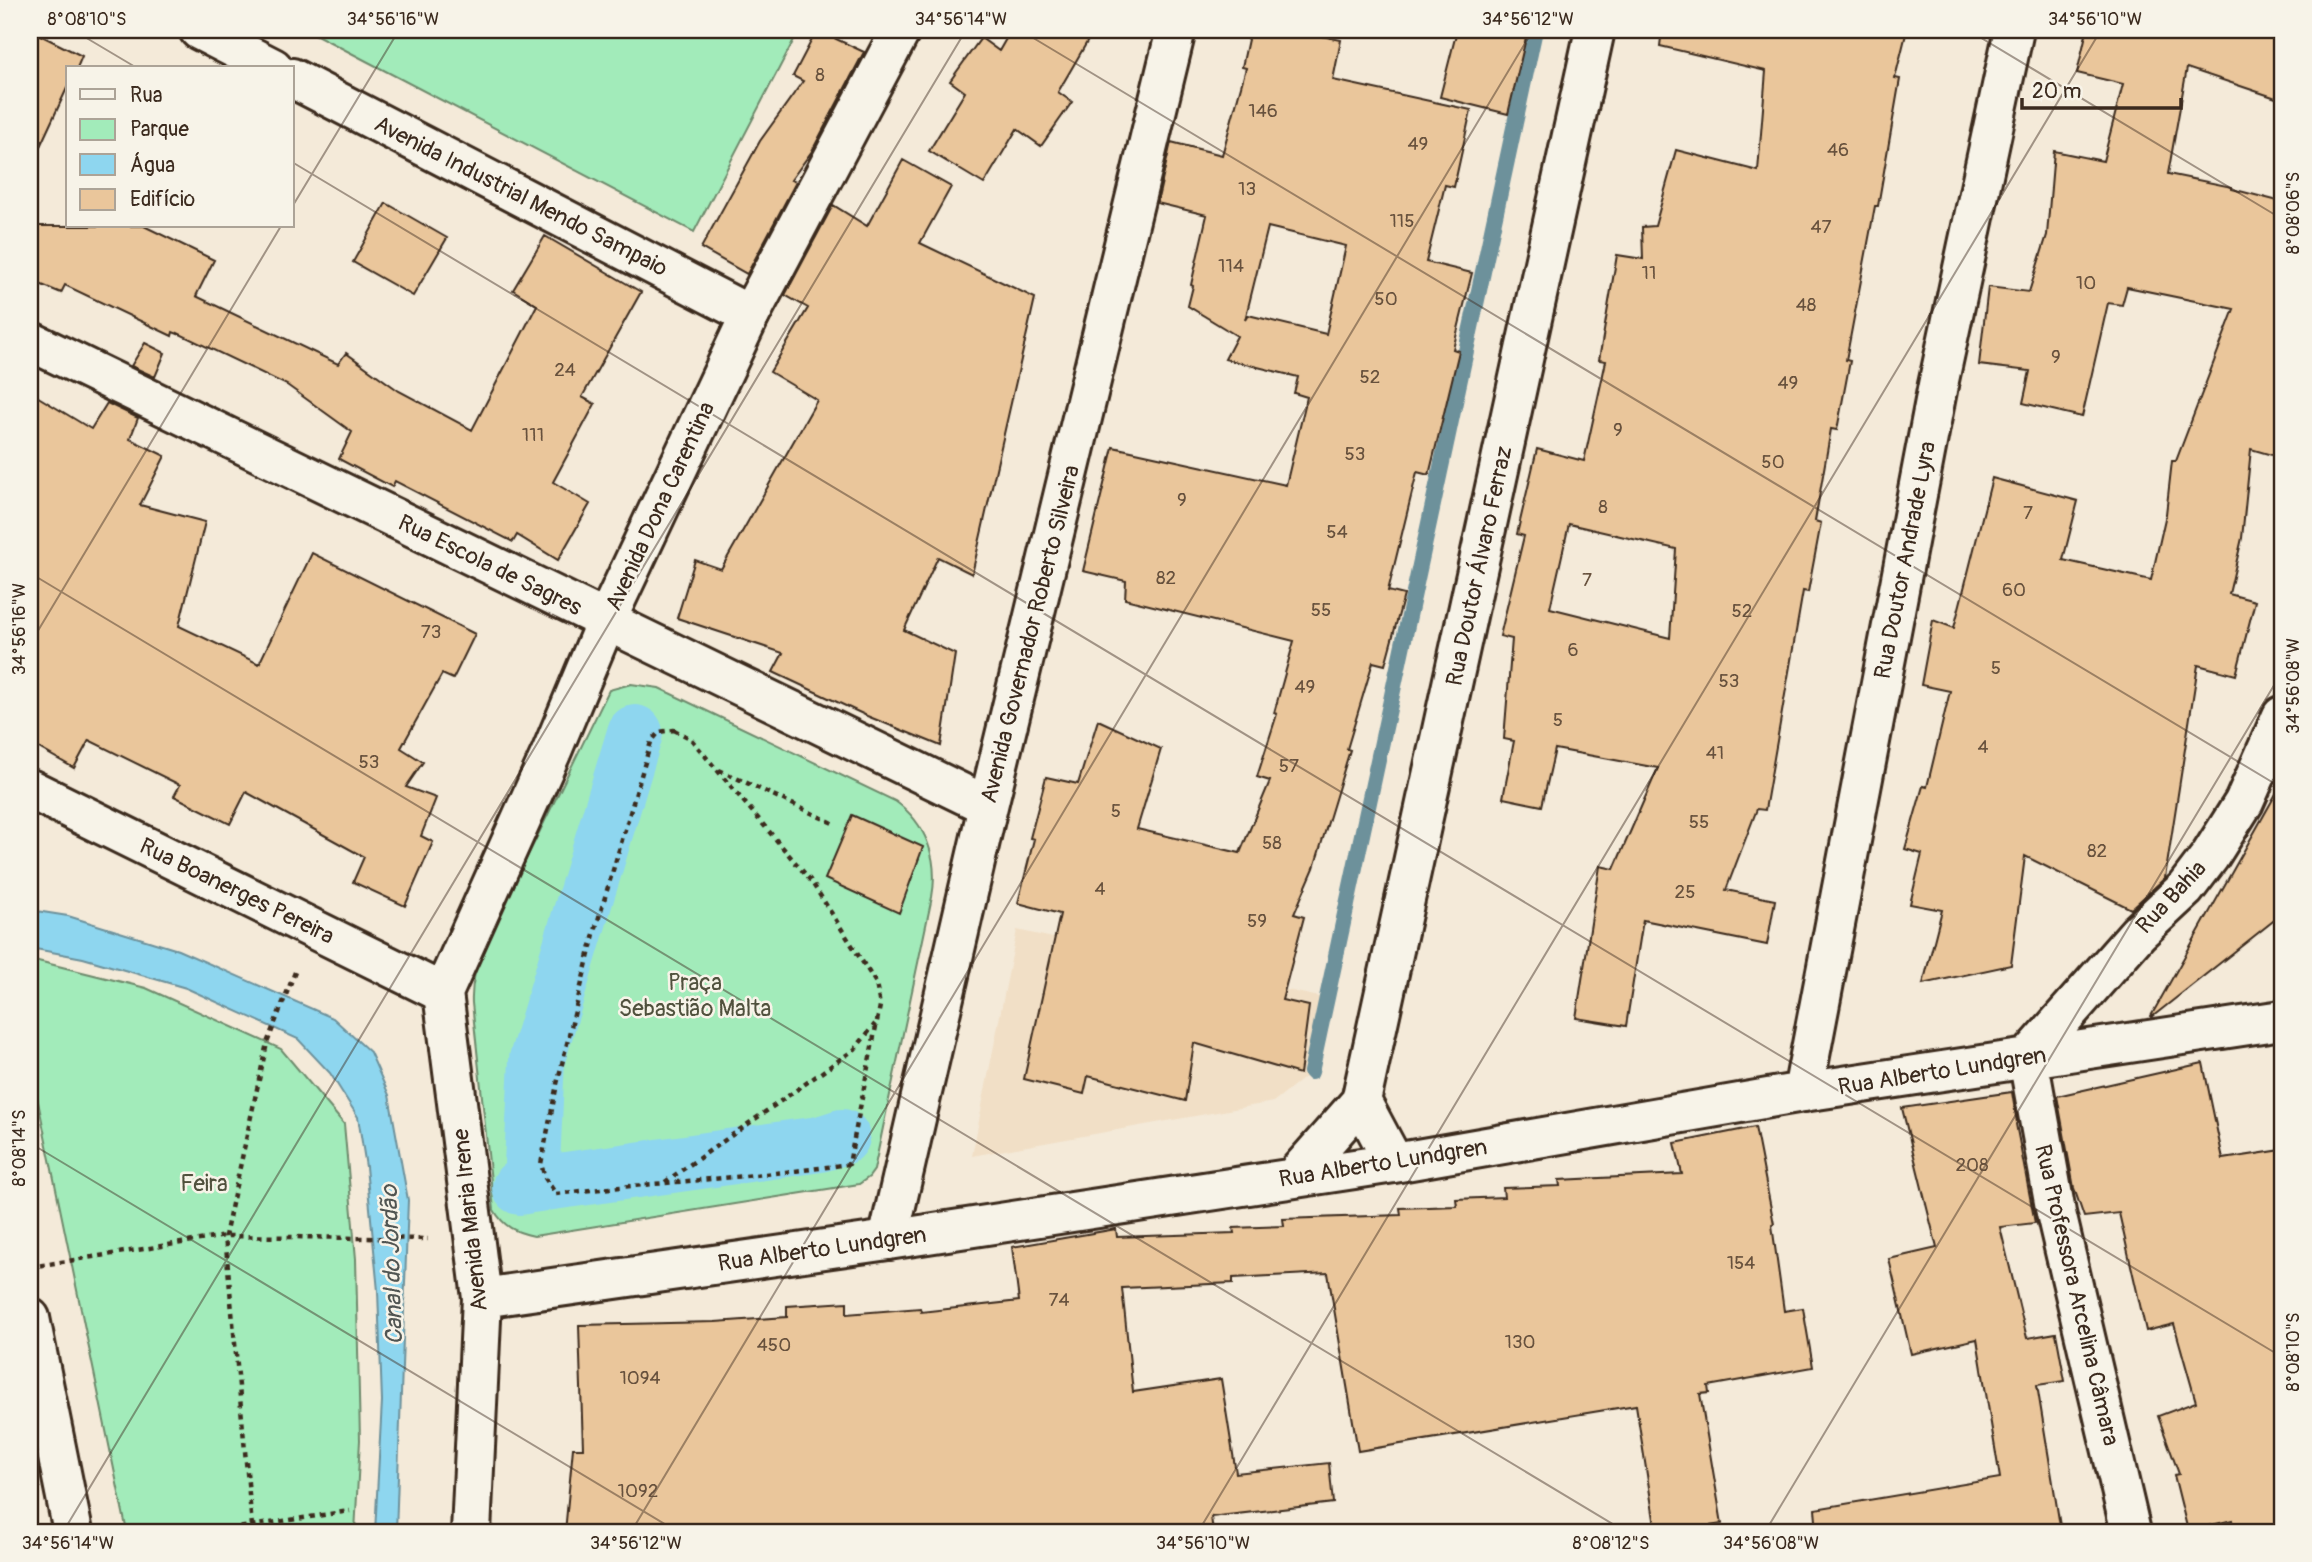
<svg xmlns="http://www.w3.org/2000/svg" width="2312" height="1562" font-family="Pangolin,sans-serif">
  <style>
    .built { fill: #f1dfc6 }
    .green { fill: #a2ebba; stroke: #6e8a6c; stroke-width: 2 }
    .water { fill: #8ed6ef; stroke: #6d919b; stroke-width: 2 }
    .lines { fill: none; stroke-linecap: round; stroke-linejoin: round }
    .stream { stroke: #6d919b; stroke-width: 16 }
    .canal { stroke: #8ed6ef; stroke-width: 56 }
    .building { fill: #eac69b; stroke: #3b2a1e; stroke-width: 2; fill-rule: evenodd }
    .street-casing { stroke: #3b2a1e; stroke-width: 44 }
    .secondary-casing { stroke: #3b2a1e; stroke-width: 44 }
    .path { stroke: #3b2a1e; stroke-width: 4.5; stroke-dasharray: 5 5; stroke-linecap: butt }
    .street { stroke: #f7f3e8; stroke-width: 38 }
    .secondary { stroke: #f7f3e8; stroke-width: 38 }
    .ticks { fill: none; stroke: #3b2a1e; stroke-width: 2; stroke-opacity: 0.45 }
    .labels { text-anchor: middle; dominant-baseline: central; stroke-width: 5; stroke-linejoin: round; paint-order: stroke }
    .number-label { font-size: 19px; fill: #67513d }
    .street-label { font-size: 23px; fill: #3b2a1e; stroke: #f7f3e8 }
    .park-label { font-size: 23px; fill: #50513d; stroke: #f7f3e8 }
    .water-label { font-size: 24px; font-style: italic; fill: #505552; stroke: #f7f3e8 }
    .neatline { fill: none; stroke: #3b2a1e; stroke-width: 2.5 }
    .ticks-label { font-size: 18px; text-anchor: middle; fill: #3b2a1e }
  </style>
  <rect width="100%" height="100%" fill="#f4ead9"/>
  <filter id="ink" filterUnits="userSpaceOnUse"><feTurbulence type="fractalNoise" baseFrequency=".0143" numOctaves="2"/><feDisplacementMap in="SourceGraphic" scale="14" xChannelSelector="R" yChannelSelector="G"/><feConvolveMatrix kernelMatrix="1 2 1 2 8 2 1 2 1" color-interpolation-filters="sRGB"/></filter>
  <g filter="url(#ink)">
    <path class="built" d="M1017,930l311,69 -17,73 -38,30 -301,54z"/>
    <path class="green" d="M307,30h492l-105,202z
      M631,684l28,4 236,113c31,22 44,58 37,96l-58,273 -5,7 -10,7 -325,52c-19,-4 -30,-9 -40,-26l-22,-207c-1,-22 5,-40 13,-60l124,-253z
      M30,959l116,29 135,61 63,75 12,135 4,181 -5,92h-228l-97,-469z"/>
    <path class="water" d="M30,910l38,6 110,34 155,68 37,34 19,43 19,105 -12,332h-21l7,-131 -4,-110 -12,-124 -8,-50 -28,-44 -32,-34 -112,-51 -103,-30 -53,-10z"/>
    <g class="lines">
      <path class="stream" d="M1311,1072l224,-1042"/>
      <path class="canal" d="M531,1185l289,-41 22,-7
        M520,1187l11,-2 6,-126 98,-326"/>
    </g>
    <path class="building" d="M30,30l52,26 -5,12h-9v18l-38,82z
      M817,30l47,22 -52,99 -21,29 5,2 -49,92 -46,-26 59,-107 43,-60 -10,-5z
      M1011,30h83l-36,62 14,10 -31,44 -24,-17 -33,55 -55,-33 36,-59 -15,-11 31,-43 18,13z
      M1250,30h43l48,10 -8,40 138,30 -17,77 -9,-2 -19,77 46,11 -19,76 6,2 -30,124 -12,-3 -29,119 16,4 -19,70 -12,-3 -26,87 3,1 -36,118 -20,46 10,3 -22,83 27,6 -9,68 -106,-31 -9,58 -97,-25 -4,18 -60,-15 36,-165 -42,-11 16,-64 -4,-1 16,-61 32,7 20,-64 63,29 -24,80 103,24 30,-72 -13,-4 20,-63 -3,-1 20,-72 -169,-42 1,-18 -43,-10 30,-124 173,38 21,-88 -13,-4 4,-16 -73,-18 12,-23 -49,-30 5,-20 -2,-1 16,-70 -50,-12 14,-61 51,13 24,-87 -4,-1zM1268,227l78,19 -20,88 -78,-19 -3,5z
      M1457,30h37l32,8 -18,76 -68,-17z
      M1662,30h245l-12,48 5,1 -22,127h-3l-29,154 4,1 -13,69 -6,-1 -16,92 6,2 -13,69 -5,-1 -38,219 -8,-1 -31,81 49,10 -8,45 -124,-25 -17,106 -50,-8 24,-152 14,3 44,-101 -103,-19 -13,57 -39,-8 11,-57 -10,-2 8,-100 -12,-3 24,-100 -7,-2 20,-85 47,12 22,-100 -7,-1 18,-105 26,4 -1,-32 13,-1 21,-76 82,21 8,-100 -106,-25zM1569,524l107,25 -6,89 -120,-30z
      M2087,30h195v70l-95,-32 -19,106 64,13v2l50,13v256l-31,-9 -9,89 -13,56 26,7 -19,74 -38,-10 -33,213 -34,31 -106,-53 -14,109 -88,19 19,-74 -32,-6 12,-50 -17,-5 18,-63 4,1 23,-96 -29,-6 12,-65 21,8 38,-150 86,23 -15,59 88,20 15,-66 6,-53h4l58,-152 -107,-22 -5,18 -14,-2 -26,114 -59,-14 7,-32 -51,-6 9,-78 41,5 18,-57 7,-84 49,10 20,-77 -46,-11z
      M903,160l48,27 -31,56 115,55 -63,276 -34,-17 -34,73 51,24 -14,92 -74,-30 -94,-44 10,-19 -106,-35 18,-58 26,9 96,-169 -47,-28 38,-64 -23,-13 48,-90 34,21z
      M386,203l61,35 -34,58 -60,-34z
      M30,226h114l70,34 -18,36 142,68 8,-11 53,38 73,39 65,-125 -24,-15 32,-54 96,56 -59,105 13,7 -42,78 37,22 -32,56 -41,-25 -4,7 -118,-61 -3,6 -53,-28 13,-27 -65,-47 -109,-52v1l-5,-2 -1,4 -107,-51 -4,8 -31,-13z
      M145,343l20,10 -10,24 -24,-11z
      M30,392l61,37 16,-26 31,15 -8,21 35,17 -25,49 65,17 -26,104 80,38 53,-111 163,81 -22,45 -11,-5 -41,74 22,14 -17,25 30,11 -15,38 12,6 -28,64 -52,-24 11,-25 -118,-65 -16,32 -56,-28 6,-11 -91,-45 -15,28 -44,-25z
      M2282,783v131l-130,103 -1,-1z
      M852,815l71,32 -24,66 -74,-34z
      M2203,1063l20,96 59,-9v382h-48l-2,-12 -44,11 -14,-56 5,-1 -21,-58 38,-14 -22,-78 -28,7 -27,-118 -35,4 -10,-29 -17,-92z
      M2012,1092l5,31 -1,1 19,99 -35,4 27,111 29,-5 9,48 -28,4 24,147h-244l-2,-23 185,-31 -23,-139 -66,15 -22,-95 48,-11 -35,-140z
      M1755,1127l19,97 -2,1 12,86 19,-3 10,59 -105,19 1,7 -9,1 22,130 -51,8h-15l-20,-127 -278,46 -30,-178 -95,5v5l-111,5 11,104 88,-13 15,94 93,-10 4,40 -122,14 2,15h-648l8,-84h10l-4,-123 136,-3 72,-5v-11l60,-4v12l73,-6 1,4 98,-11 -7,-54 104,-18 1,8 117,-4 -1,-5 51,-2 -1,-7 118,-4 -1,-7 57,-2 -1,-7 48,-2 -1,-9 57,-2 -1,-6 123,-6 -7,-31z"/>
    <g class="lines">
      <defs>
        <path id="street" d="M199,30l74,38
          M292,78l458,237
          M30,341l958,465
          M1803,1092l479,-72
          M888,1240l100,-434 188,-776
          M2131,1532l-75,-319 -28,-155 110,-125 47,-44 25,-33 34,-54 38,-86"/>
        <path id="secondary" d="M30,789l413,204
          M443,993l108,-240 55,-132 144,-306 151,-285
          M443,993l39,305 -11,234
          M1361,1101l33,62
          M1293,1178l68,-77 234,-1071
          M482,1298l406,-58 506,-77 409,-71 135,-707 76,-355
          M30,1318l43,214"/>
      </defs>
      <use href="#street" class="street-casing"/>
      <use href="#secondary" class="secondary-casing"/>
      <path class="path" d="M674,730l16,8 121,143 65,102 4,23 -31,158c-97,14 -195,18 -293,30l-11,-16 -4,-14 16,-80 37,-150 57,-192 8,-10z
        M719,770l114,53
        M665,1182l190,-133 20,-25
        M30,1267l195,-31 203,3
        M252,1526l-27,-290 42,-193 28,-71
        M211,1532l139,-21"/>
      <use href="#street" class="street"/>
      <use href="#secondary" class="secondary"/>
    </g>
  </g>
  <path class="ticks" d="M73,30l64,38M1020,30l1262,758M1968,30l314,189M292,162l1990,1195M292,207l107,-177M30,573l1596,959M30,644l251,-418M30,1143l648,389M63,1532l903,-1502M631,1532l902,-1502M1198,1532l903,-1502M1765,1532l517,-860"/>
  <g class="labels">
    <g class="number-label">
      <text x="820" y="75">8</text>
      <text x="1263" y="111">146</text>
      <text x="1418" y="144">49</text>
      <text x="1838" y="150">46</text>
      <text x="1247" y="189">13</text>
      <text x="1402" y="221">115</text>
      <text x="1821" y="227">47</text>
      <text x="1231" y="266">114</text>
      <text x="1649" y="273">11</text>
      <text x="2086" y="283">10</text>
      <text x="1386" y="299">50</text>
      <text x="1806" y="305">48</text>
      <text x="2056" y="357">9</text>
      <text x="565" y="370">24</text>
      <text x="1370" y="377">52</text>
      <text x="1788" y="383">49</text>
      <text x="1618" y="430">9</text>
      <text x="533" y="435">111</text>
      <text x="1355" y="454">53</text>
      <text x="1773" y="462">50</text>
      <text x="1182" y="500">9</text>
      <text x="1603" y="507">8</text>
      <text x="2028" y="513">7</text>
      <text x="1337" y="532">54</text>
      <text x="1166" y="578">82</text>
      <text x="1587" y="580">7</text>
      <text x="2014" y="590">60</text>
      <text x="1321" y="610">55</text>
      <text x="1742" y="611">52</text>
      <text x="431" y="632">73</text>
      <text x="1573" y="650">6</text>
      <text x="1996" y="668">5</text>
      <text x="1729" y="681">53</text>
      <text x="1305" y="687">49</text>
      <text x="1558" y="720">5</text>
      <text x="1983" y="747">4</text>
      <text x="1715" y="753">41</text>
      <text x="369" y="762">53</text>
      <text x="1289" y="766">57</text>
      <text x="1116" y="811">5</text>
      <text x="1699" y="822">55</text>
      <text x="1272" y="843">58</text>
      <text x="2097" y="851">82</text>
      <text x="1100" y="889">4</text>
      <text x="1685" y="892">25</text>
      <text x="1257" y="921">59</text>
      <text x="1972" y="1165">208</text>
      <text x="1741" y="1263">154</text>
      <text x="1059" y="1300">74</text>
      <text x="1520" y="1342">130</text>
      <text x="774" y="1345">450</text>
      <text x="640" y="1378">1094</text>
      <text x="638" y="1491">1092</text>
    </g>
    <g class="street-label">
      <text transform="translate(521 196) rotate(27)">Avenida Industrial Mendo Sampaio</text>
      <text transform="translate(660 506) rotate(-65)">Avenida Dona Carentina</text>
      <text transform="translate(1905 560) rotate(-79)">Rua Doutor Andrade Lyra</text>
      <text transform="translate(490 565) rotate(26)">Rua Escola de Sagres</text>
      <text transform="translate(1479 566) rotate(-78)">Rua Doutor Álvaro Ferraz</text>
      <text transform="translate(1030 634) rotate(-76)">Avenida Governador Roberto Silveira</text>
      <text transform="translate(237 891) rotate(26)">Rua Boanerges Pereira</text>
      <text transform="translate(2171 897) rotate(-47)">Rua Bahia</text>
      <text transform="translate(1942 1071) rotate(-9)">Rua Alberto Lundgren</text>
      <text transform="translate(1383 1163) rotate(-9)">Rua Alberto Lundgren</text>
      <text transform="translate(470 1220) rotate(-96)">Avenida Maria Irene</text>
      <text transform="translate(822 1249) rotate(-8)">Rua Alberto Lundgren</text>
      <text transform="translate(2077 1295) rotate(77)">Rua Professora Arcelina Câmara</text>
    </g>
    <g class="park-label">
      <text x="695" y="982">Praça<tspan x="695" dy="26">Sebastião Malta</tspan></text>
      <text x="204" y="1183">Feira</text>
    </g>
    <g class="water-label">
      <text transform="translate(392 1265) rotate(-92)">Canal do Jordão</text>
    </g>
  </g>
  <rect width="2312" height="1562" fill="none" stroke="#f7f3e8" stroke-width="77"/>
  <rect x="66" y="66" width="228" height="161" fill="#f7f3e8" stroke="#aca397" stroke-width="2"/>
  <rect x="80" y="89" width="35" height="10" fill="#f7f3e8" stroke="#aca397" stroke-width="2"/>
  <text x="130" y="102" font-size="21" fill="#3b2a1e">Rua</text>
  <rect x="80" y="119" width="35" height="21" fill="#a2ebba" stroke="#aca397" stroke-width="2"/>
  <text x="130" y="136" font-size="21" fill="#3b2a1e">Parque</text>
  <rect x="80" y="154" width="35" height="21" fill="#8ed6ef" stroke="#aca397" stroke-width="2"/>
  <text x="130" y="172" font-size="21" fill="#3b2a1e">Água</text>
  <rect x="80" y="189" width="35" height="21" fill="#eac69b" stroke="#aca397" stroke-width="2"/>
  <text x="130" y="206" font-size="21" fill="#3b2a1e">Edifício</text>
  <path d="M2022 98v10h159v-10" fill="none" stroke="#3b2a1e" stroke-width="3.5"/>
  <text x="2032" y="98" font-size="21" fill="#3b2a1e" stroke="#f7f3e8" stroke-width="5" paint-order="stroke">20 m</text>
  <rect x="38" y="38" width="2236" height="1486" class="neatline"/>
  <g class="ticks-label">
    <text x="87" y="25">8°08'10"S</text>
    <text x="393" y="25">34°56'16"W</text>
    <text x="961" y="25">34°56'14"W</text>
    <text x="1528" y="25">34°56'12"W</text>
    <text x="2095" y="25">34°56'10"W</text>
    <text transform="translate(2293 213) rotate(-90)" y="6">8°08'06"S</text>
    <text transform="translate(19 629) rotate(-90)" y="6">34°56'16"W</text>
    <text transform="translate(2293 686) rotate(-90)" y="6">34°56'08"W</text>
    <text transform="translate(19 1148) rotate(-90)" y="6">8°08'14"S</text>
    <text transform="translate(2293 1352) rotate(-90)" y="6">8°08'10"S</text>
    <text x="68" y="1549">34°56'14"W</text>
    <text x="636" y="1549">34°56'12"W</text>
    <text x="1203" y="1549">34°56'10"W</text>
    <text x="1611" y="1549">8°08'12"S</text>
    <text x="1771" y="1549">34°56'08"W</text>
  </g>
</svg>
